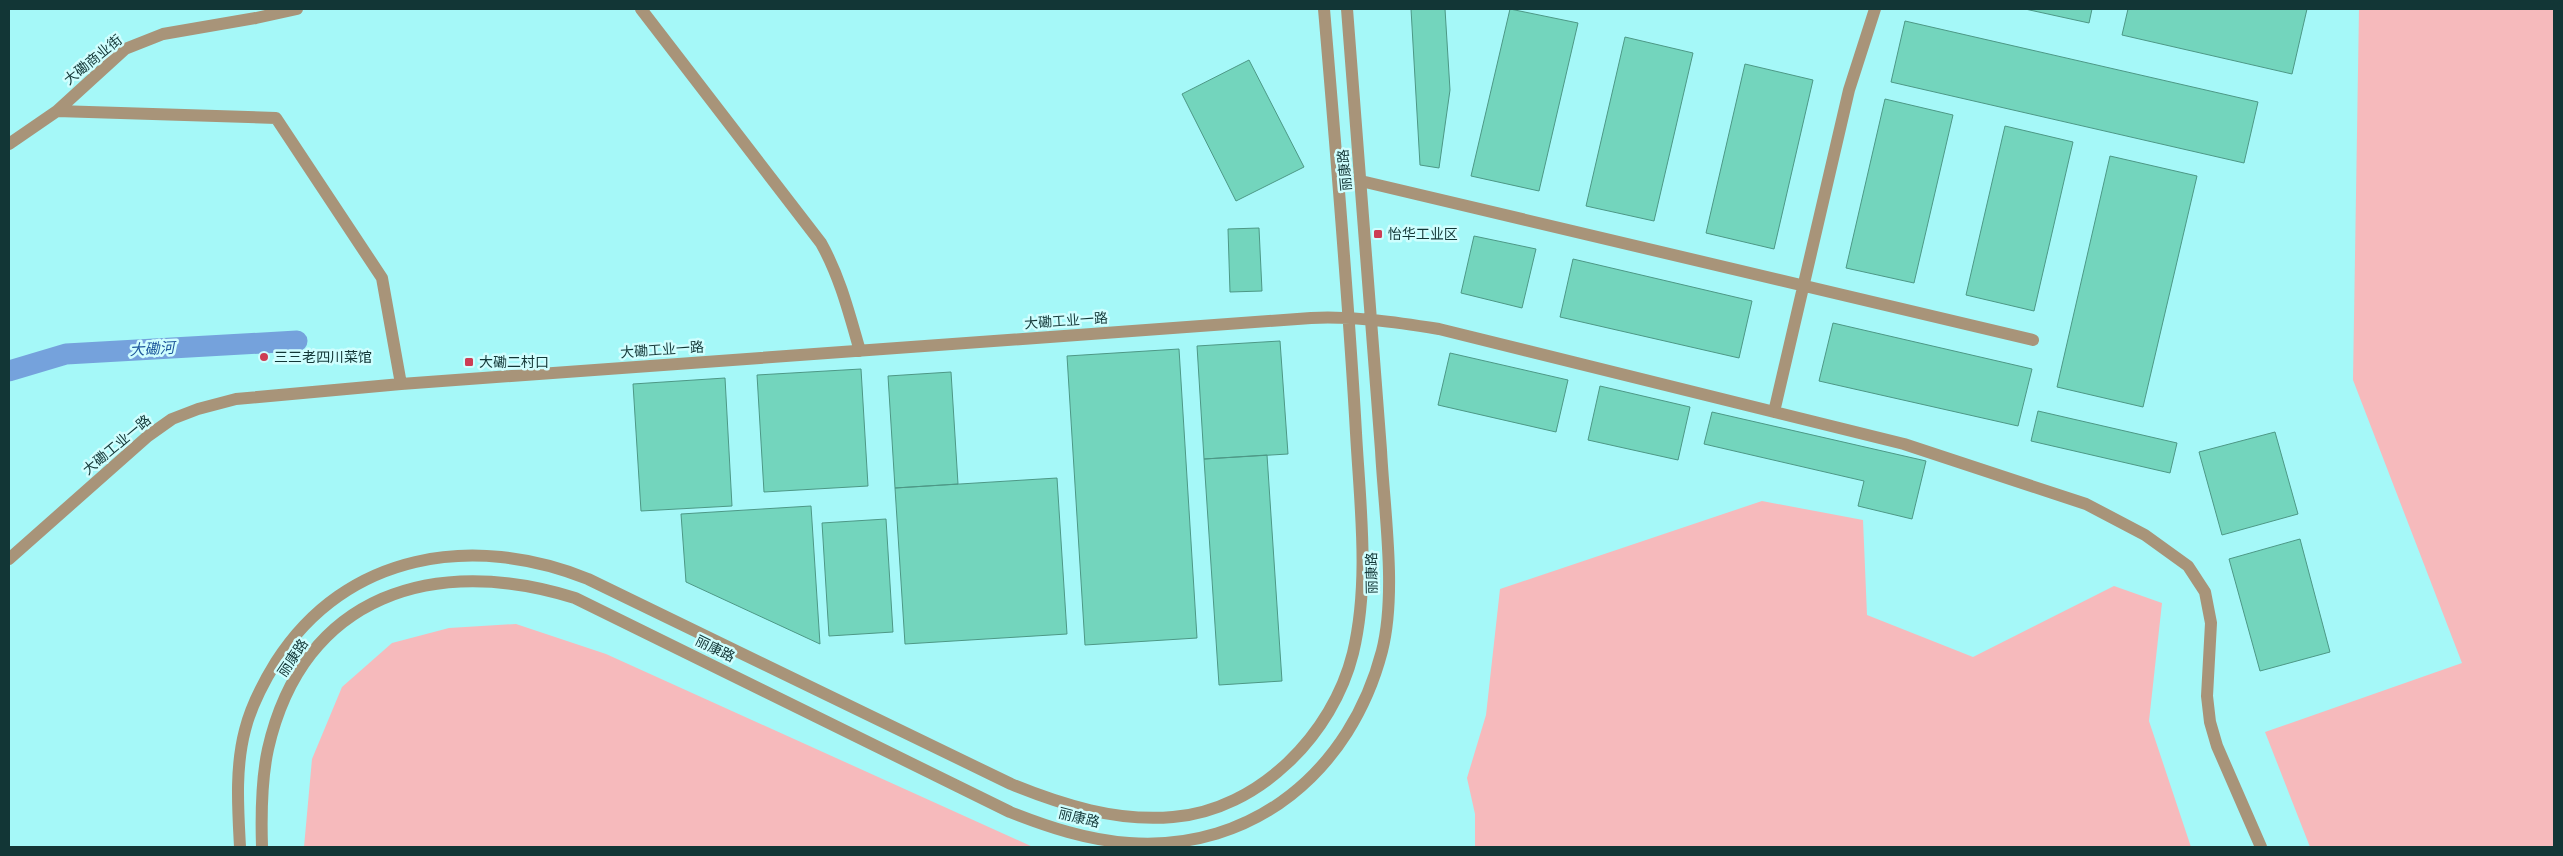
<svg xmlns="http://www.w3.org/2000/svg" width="2563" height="856" font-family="Figtree,'Noto Sans SC',sans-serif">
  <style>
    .green { fill: #f6babc }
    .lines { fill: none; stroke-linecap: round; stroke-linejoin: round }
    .canal { stroke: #75a2dc; stroke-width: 21 }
    .building { fill: #73d5bd; stroke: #4d9886 }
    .minor { stroke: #a89479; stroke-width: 12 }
    .poi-dot { fill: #cd3d54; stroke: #cffefe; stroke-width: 2 }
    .labels { text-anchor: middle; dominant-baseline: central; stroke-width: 5; stroke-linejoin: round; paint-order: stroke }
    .street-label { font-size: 14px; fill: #123636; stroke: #cffefe }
    .poi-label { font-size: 14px; fill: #123636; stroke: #cffefe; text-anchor: start }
    .water-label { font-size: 15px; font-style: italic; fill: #1b559b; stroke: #cffefe }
  </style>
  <rect width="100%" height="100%" fill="#a5f8f8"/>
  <path class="green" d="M2359,9h195v838h-244l-45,-115 197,-69 -109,-283z
    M1762,501l101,19 4,95 106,42 141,-71 48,17 -13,118 42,126h-716v-33l-8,-36 19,-63 14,-126z
    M516,624l90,30 427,193h-729l8,-88 30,-72 50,-44 57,-15z"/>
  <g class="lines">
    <path class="canal" d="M9,371l57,-17 231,-13"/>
  </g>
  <path class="building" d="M1411,9h34l5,81 -11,78 -19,-3z
    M1510,9l68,14 -39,168 -68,-15z
    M2025,9h67l-3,14z
    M2128,9h179l-15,65 -170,-39z
    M1905,21l353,81 -14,61 -353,-81z
    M1625,37l68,16 -39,168 -68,-15z
    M1249,60l55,107 -68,34 -54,-107z
    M1745,64l68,16 -39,169 -68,-16z
    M1885,99l68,16 -39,168 -68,-15z
    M2005,126l68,16 -39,169 -68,-16z
    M2110,156l87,20 -54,231 -86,-20z
    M1259,228l3,63 -32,1 -2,-63z
    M1474,236l62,13 -14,59 -61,-15z
    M1573,259l179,42 -13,57 -179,-41z
    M1833,323l199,46 -14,57 -199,-45z
    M1280,341l8,113 -84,5 -7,-113z
    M1179,349l18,289 -112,7 -18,-289z
    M1450,353l118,27 -12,52 -118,-27z
    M861,369l7,117 -104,6 -7,-117z
    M951,372l7,112 -63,4 -7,-112z
    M725,378l7,128 -91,5 -8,-127z
    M1600,386l90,21 -12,53 -90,-20z
    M2038,411l139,32 -7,30 -139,-32z
    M1712,412l214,49 -14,58 -54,-13 6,-25 -160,-37z
    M2275,432l23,82 -76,21 -23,-83z
    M1267,455l15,226 -63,4 -15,-226z
    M1057,478l10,156 -162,10 -10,-156z
    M811,506l9,138 -134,-62 -5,-68z
    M886,519l7,113 -64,4 -7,-113z
    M2300,539l30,113 -70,19 -31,-112z"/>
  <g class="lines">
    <path class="minor" d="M641,9l180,234c19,34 28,70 39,108
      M57,111l219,7 106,160 19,106
      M9,144l48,-33 68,-62 38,-15 93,-16 41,-9
      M1361,181l672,159
      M1774,412l75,-322 26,-81
      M9,559l139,-123 24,-17 26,-10 38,-10 165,-15 910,-66c44,-2 84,4 128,11l465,115 182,60 59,31 43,31 17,26 6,31 -4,73 3,26 7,24 44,101
      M240,847c-2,-38 -5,-79 5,-117 6,-24 18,-47 31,-68 70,-110 198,-129 312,-83l423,205c51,21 106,38 162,33 86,-7 160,-83 180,-164 17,-71 7,-148 3,-220 -8,-142 -20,-283 -32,-424
      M262,847c-1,-32 -1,-66 6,-98 35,-155 167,-195 307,-151l435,214c38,15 77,28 119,31 125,9 222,-73 253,-192 15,-59 2,-141 -1,-201 -10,-147 -22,-294 -34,-441"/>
  </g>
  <g class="poi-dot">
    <rect x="1373" y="229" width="10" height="10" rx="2.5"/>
    <circle cx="264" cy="357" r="5"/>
    <rect x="464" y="357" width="10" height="10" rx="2.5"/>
  </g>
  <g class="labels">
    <g class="street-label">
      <text transform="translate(93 60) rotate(-39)">大磡商业街</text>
      <text transform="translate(1345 170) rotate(-95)">丽康路</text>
      <text transform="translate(1066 321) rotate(-4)">大磡工业一路</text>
      <text transform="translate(662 350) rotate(-4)">大磡工业一路</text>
      <text transform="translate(117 445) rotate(-40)">大磡工业一路</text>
      <text transform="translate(1372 573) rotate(-91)">丽康路</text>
      <text transform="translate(715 649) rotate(26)">丽康路</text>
      <text transform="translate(293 658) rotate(-56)">丽康路</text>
      <text transform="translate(1079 818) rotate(14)">丽康路</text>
    </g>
    <g class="poi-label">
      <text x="1388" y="234">怡华工业区</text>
      <text x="274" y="357">三三老四川菜馆</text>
      <text x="479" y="362">大磡二村口</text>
    </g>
    <g class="water-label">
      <text transform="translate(152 349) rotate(-3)">大磡河</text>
    </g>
  </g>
  <rect width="2563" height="856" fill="none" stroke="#123636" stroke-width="20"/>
</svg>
